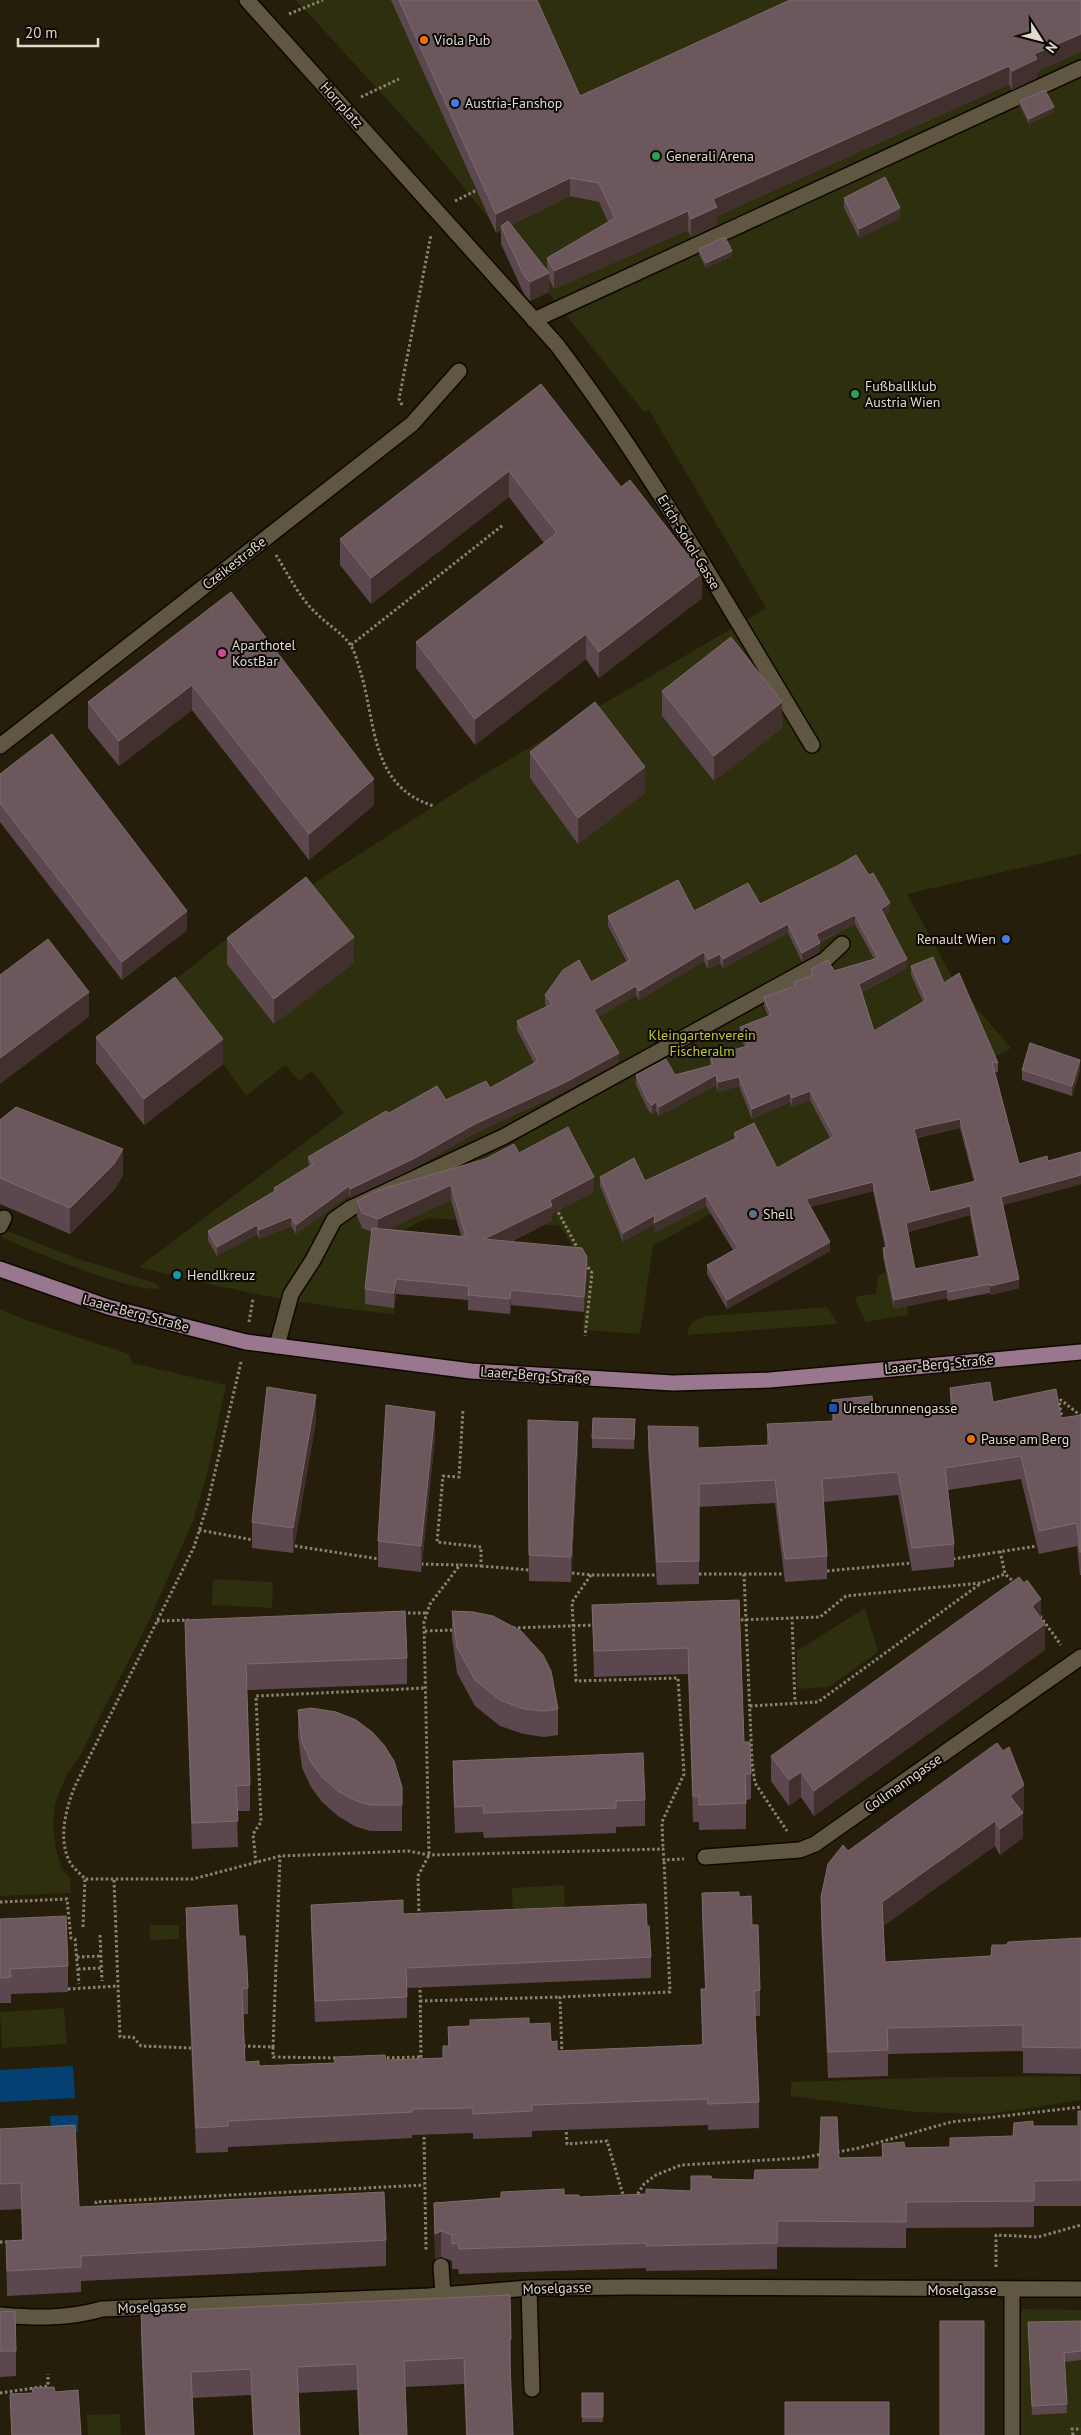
<svg xmlns="http://www.w3.org/2000/svg" width="1081" height="2435" font-family="'PT Sans',sans-serif">
  <style>
    .green { fill: #2d2f0e }
    .water { fill: #054073 }
    .lines { fill: none; stroke-linecap: round; stroke-linejoin: round }
    .minor-casing { stroke: #0e0800; stroke-width: 18 }
    .major-casing { stroke: #0e0800; stroke-width: 18 }
    .path { stroke: #898374; stroke-width: 3; stroke-dasharray: 2.5 2.5; stroke-linecap: butt }
    .minor { stroke: #605742; stroke-width: 15 }
    .major { stroke: #99778e; stroke-width: 15 }
    .wall { fill: #5d474f; fill-rule: evenodd }
    .shaded-wall { fill: #41302d }
    .building { fill: #6b575c; stroke: #7d6b6e; fill-rule: evenodd }
    .food-dot { fill: #e8710a; stroke: #0c0803; stroke-width: 2 }
    .shop-dot { fill: #3f7fe0; stroke: #0c0803; stroke-width: 2 }
    .leisure-dot { fill: #2e9e5b; stroke: #0c0803; stroke-width: 2 }
    .hotel-dot { fill: #d1479c; stroke: #0c0803; stroke-width: 2 }
    .service-dot { fill: #5c6f8a; stroke: #0c0803; stroke-width: 2 }
    .culture-dot { fill: #0f9aa8; stroke: #0c0803; stroke-width: 2 }
    .transit-dot { fill: #1a4fb4; stroke: #0c0803; stroke-width: 2 }
    .labels { text-anchor: middle; dominant-baseline: central; stroke-width: 4; stroke-linejoin: round; paint-order: stroke }
    .poi-label { font-size: 14px; fill: #dfdace; stroke: #0c0803; text-anchor: start }
    .street-label { font-size: 14px; fill: #dfdace; stroke: #0c0803 }
    .park-label { font-size: 14px; fill: #c1c738; stroke: #0c0803 }
  </style>
  <rect width="100%" height="100%" fill="#251e0a"/>
  <path class="green" d="M296,0h785v854l-174,40 49,90 55,64 -358,198 -13,88 -57,-4 4,-58 -27,-46 -132,-8 -27,13 -7,83c-87,-8 -171,-25 -255,-47l205,-154 -32,-42 -13,10 -14,-16 -39,31 -23,-32 -48,-84 46,-37 257,-165 288,-170 -117,-198 -5,2 -208,-259z
    M5,1230l71,28 79,25 5,5c-21,8 -134,-40 -159,-51z
    M886,1271l21,35 1,9 -42,7 -11,-22 3,-4 18,-2 2,-18z
    M827,1307l11,17 -150,11c0,-13 8,-16 19,-19z
    M0,1309l26,11 103,34 3,9 94,22 -18,85 -14,49 -45,102 -68,133 -15,22 -11,28 -2,23 3,22 5,18 9,12 1,14 -71,3z
    M213,1579l60,3 -1,26 -60,-3z
    M865,1608l13,44 -49,35 -32,2v-38z
    M564,1885l1,29 -52,3 -1,-29z
    M149,1925h30v14l-29,1z
    M64,2008l3,36 -65,4 -2,-36z
    M1080,2076l1,24 -92,14 -74,-2 -124,-16v-14l158,-5z
    M1023,2309l58,1v125h-62l-2,-116z
    M120,2414l1,21h-33l-1,-20z"/>
  <path class="water" d="M73,2066l2,32 -75,4v-32z
    M78,2115v17l-27,1 -1,-17z"/>
  <g class="lines">
    <defs>
      <path id="minor" d="M247,0l310,345c95,126 173,265 255,400
        M534,320l547,-252
        M0,746l412,-322 47,-53
        M0,1226l4,-8
        M277,1346l14,-52 22,-34 21,-40 17,-12 154,-72 320,-176 17,-16
        M705,1857l95,-7 15,-6 266,-187
        M441,2266l2,29
        M529,2288l3,101
        M0,2315c35,3 68,4 102,-6l327,-13 100,-8 101,-1 451,2
        M1012,2435v-145"/>
      <path id="major" d="M0,1269l108,38 138,35 225,29 202,12 97,-3 311,-28"/>
    </defs>
    <use href="#minor" class="minor-casing"/>
    <use href="#major" class="major-casing"/>
    <path class="path" d="M289,14l34,-14
      M361,97l38,-18
      M455,201l22,-11
      M402,405l-3,-6 32,-164
      M276,555c12,19 23,42 39,57 10,11 28,21 36,34 4,6 6,15 8,21 18,53 9,119 75,139
      M351,645l152,-120
      M556,1208l22,41
      M585,1263l7,10 -7,63
      M249,1322l4,-23
      M241,1362l-34,144 -13,41 -119,239c-9,22 -18,55 -4,78 4,6 10,10 14,15h108l87,-23 128,-5 21,4 234,-6 1,11 20,-1
      M1062,1420l-3,-19 2,-1 20,16
      M199,1530l54,10
      M295,1546l84,13
      M1000,1551l5,23 10,9
      M953,1559l84,-13
      M421,1564l39,1
      M481,1566l48,4
      M827,1571l84,-8
      M572,1573l19,2h65
      M699,1574h85
      M744,1574l8,188 3,21 32,48
      M591,1575l-19,27 4,79 102,-3 6,96 -22,48 1,27
      M403,1613h24
      M1040,1616l21,29
      M792,1617l3,86
      M736,1620l84,-3 26,-21 135,-13 24,-9
      M157,1621l32,-1
      M513,1628l82,-3
      M425,1631l30,-1
      M750,1706l68,-4 162,-118
      M256,1863l-3,-29 8,-12 -5,-126 170,-8
      M114,1880l6,157h13l8,9 50,2
      M0,1902l67,-3 4,39 4,1 4,45
      M419,1916l-1,-40 11,-21 -5,-233 6,-18 30,-39 21,1v-19l-44,-5 6,-66 16,1 4,-68
      M83,1927l2,-48
      M100,1935l2,46
      M77,1957l24,-1
      M78,1969l23,-1
      M420,1985l1,76
      M68,1989l50,-3
      M420,2001l140,-4
      M243,2046l30,1v10l65,1
      M273,2047l7,-191
      M562,2054l-2,-57 110,-5 -6,-132
      M382,2058l39,-1
      M566,2127l1,17 40,-3 17,57
      M424,2132l2,119
      M837,2152l22,-4 92,-26 130,-15
      M635,2198l9,-14 12,-9 25,-10 120,-7 22,-4
      M96,2209v-7l328,-17
      M0,2242h9
      M996,2267v-32l42,2 43,-12
      M0,2393l48,-7v-12
      M1073,2435l-1,-6h9"/>
    <use href="#minor" class="minor"/>
    <use href="#major" class="major"/>
  </g>
  <path class="wall" d="M391,0h146l43,96 210,-96 247,72v6l-25,12 -3,-6 -292,132v9l-26,12 -3,-7 -134,59 -5,-10v13l-19,9 -6,-7 -23,-50v-14l-5,3zM570,196l29,6 9,20 -61,36v13l-36,-46z
    M1020,101l34,11 -25,12 -9,-18z
    M844,198l56,20 -41,20 -15,-30z
    M699,249l33,7 -26,12 -7,-14z
    M541,384l161,214 -103,80 -13,-19 -111,86 -59,-77v-26l128,-99 -35,-46 -138,107 -31,-39v-26z
    M231,592l143,213 -65,55 -117,-150 -73,56 -31,-38v-26z
    M662,691l120,37 -68,53 -52,-65z
    M530,752l115,41 -67,51 -48,-66z
    M0,774l187,156 -65,50 -122,-158z
    M760,904l130,8 -5,3 22,53 -45,24 12,39 49,-29 -12,-27v-9l33,17 54,80v9h-3l24,92 29,-3 33,-9v32l-78,21 16,83 -29,7v-2l-42,8 -1,-3 -53,11 -11,-52v-9l2,-1 -12,-56 -63,16 20,44 -103,58 -20,-35v-9l26,-15 -27,-44 -52,27v-9l-31,18 -23,-56v-9l45,4 89,-42v-6l43,35 53,-30 -20,-38 -18,7 -2,-5 -38,17 -13,-33 -21,6 -2,-7 -57,31 -3,-5 -4,3 -4,-4 -12,-25v-10h39l35,-9v-10l35,-9 -5,-11v-9l28,-11 -4,-10v-9l30,-11v-4l17,-6v-7l23,2 40,-12 -19,-35 -35,18v10l-18,10 -14,-29 -65,35 -3,-5 -12,6 -4,-8 -65,39 -3,-5 -38,22 21,45 -55,30 -89,41 -62,36 -63,29 -1,-3 -53,39 -5,-8 -32,13 -2,-5 -40,22 -9,-16v-9l66,-40v-3l35,-21 -1,-10 81,-44 57,-13 44,-12 44,-25 -17,-33v-9l30,-15 -2,-2v-9l46,-13 36,-20 -19,-36v-10l86,-5zM960,1128l14,54 -44,10 -13,-54zM970,1215l8,41 -63,13 -7,-37z
    M227,938l127,25 -80,61 -47,-60z
    M96,1037l127,27 -79,61 -48,-62z
    M1022,1070h58l-8,26 -50,-16z
    M0,1120l123,55 -9,15 -44,44 -70,-30z
    M519,1153l75,39 -42,22v7l-42,21 77,30 -3,40 -73,-7 -1,9 -42,-4v-10l-72,-6 -2,14 -29,-4v-15l7,-57 -10,-4 -5,-12v-15zM451,1200l10,36 -73,-7z
    M950,1388l43,14 68,16 20,-3v160h-1l-3,-29 -38,8 -18,-75 -73,11 6,54v23l-42,4 -14,-76 -75,7 4,54v23l-42,3 -10,-79 -76,4v77l-42,1 -9,-136v-23l50,22 69,-3v-21l65,-3v-21l42,16 76,-8z
    M528,1420l50,28 -7,134 -42,-1z
    M316,1421l-23,132 -41,-5v-26z
    M635,1429l-1,20 -42,-1v-10z
    M435,1437l-14,135 -43,-5v-26z
    M739,1600l5,142 7,32v25l-5,1v29l-47,1v-8h-6l-5,-148 -94,3 -2,-72z
    M452,1611l106,98v26l-14,2 -20,-3 -24,-8 -25,-20 -18,-33 -5,-36z
    M1041,1618l4,32 -231,166 -13,-19 -12,9 -18,-25v-25z
    M185,1620l222,38v26l-160,6 3,95v26h-13l1,36 -46,2 -7,-204z
    M298,1710l104,77v44h-32l-16,-5 -16,-10 -16,-14 -11,-15 -9,-19 -4,-32z
    M453,1761l192,39v26l-29,1v6l-132,5 -1,-6 -28,1 -2,-47z
    M1024,1811l-2,2 1,25 -23,17 -5,-9 -112,80 2,36 106,-6 16,-11 74,-7v136l-58,-1v-22l-135,3v22l-60,2 -7,-156v-25l27,-46z
    M702,1893l37,4 13,28 8,65v26h-5l4,86v26l-51,2v-5l-176,6v6l-59,2v-6l-61,2v3l-184,9v5l-32,1 -10,-220v-25l53,28 9,52v26h-5l2,48 14,4 184,-8v-12h5v-19l81,-3 22,18 6,9 143,-6 2,-1 -1,-55h4l-3,-70z
    M311,1905l92,9 244,12 4,31v21l-244,10v30l-92,4 -4,-97z
    M0,1919l68,47v26l-57,2v9h-11z
    M1078,2111h3v95h-47v21l-128,1v20l-129,-1v22l-131,2v-3l-187,6 -1,-5h-6v-8l-11,-4 -6,2 -1,-56 67,-5v-6l78,5 67,-3 45,-3 21,-12 42,1 65,-11 20,-11 43,-1v-13l23,4 45,-1 63,-11 20,-10h45z
    M0,2129l79,78 307,33v26l-305,15v11l-74,4 -1,-55 16,-1 -1,-31 -21,1z
    M0,2312l16,39v25l-16,1z
    M141,2312l370,27v26h-1l3,70h-47l-2,-51 -59,3 2,48h-48l-2,-45 -59,3 2,42h-47l-2,-40 -59,3 2,37h-49l-4,-97z
    M1028,2322l53,3v35l-16,2 2,51 -35,2z
    M32,2388l23,4 26,43h-70l-1,-41 22,-1z
    M582,2393h21v29h-21z"/>
  <path class="shaded-wall" d="M1081,34v18l-44,20v6l-25,12v-19l22,-17z
    M1009,66v18l-292,132v9l-26,12v-18l22,-20z
    M1054,107v5l-25,12v-5z
    M570,178v18l-67,33 -2,-3v4l-5,3v-19z
    M900,208v10l-41,20v-9z
    M688,211v19l-134,59v-18z
    M732,251v5l-26,12v-5z
    M549,273v19l-19,9v-19z
    M509,471v26l-138,107v-26z
    M702,573v25l-103,80v-26z
    M586,634v25l-111,86v-26z
    M192,685v25l-73,56v-25z
    M782,702v26l-68,53v-25z
    M645,767v26l-67,51v-26z
    M374,779v26l-65,55v-26z
    M890,903v9l-9,6v-9z
    M187,911v19l-65,50v-18z
    M855,915v9l-39,19v-9z
    M788,924v9l-65,35v-9z
    M354,937v26l-80,61v-25z
    M820,943v9l-18,10v-9z
    M704,952v9l-65,39v-9z
    M720,954v9l-12,6v-9z
    M907,959v9l-48,25v-9z
    M636,986v9l-42,24v-9z
    M89,992v25l-89,67v-26z
    M223,1039v25l-79,61v-26z
    M619,1053v9l-55,30 -89,41 -62,36 -63,29v-9l125,-65z
    M1080,1060v10l-8,26v-10z
    M716,1075v10l-57,31v-9z
    M739,1077v9l-21,6v-10z
    M810,1091v9l-18,7v-9z
    M790,1093v9l-38,17v-10z
    M656,1102v9l-4,3v-9z
    M960,1119v9l-46,10v-9z
    M123,1149v26l-9,15 -44,44v-26z
    M1081,1175v9l-80,22v-9z
    M594,1177v15l-42,22v7l-68,33v-15l66,-39z
    M873,1182v9l-67,17v-9z
    M451,1185v15l-73,34v-15z
    M349,1186v9l-53,39v-9z
    M706,1196v10l-52,27v-9l-31,18v-9l32,-18z
    M970,1206v9l-64,17v-9z
    M291,1217v9l-32,13v-9z
    M257,1225v9l-40,22v-9z
    M830,1242v9l-103,58v-9z
    M587,1257v15l-3,40v-15z
    M396,1279v15l-2,14v-15z
    M1019,1279v9l-29,7v-9z
    M947,1289v9l-53,11v-9z
    M511,1290v15l-1,9v-15z
    M316,1395v26l-23,132v-25z
    M435,1412v25l-14,135v-26z
    M578,1422v26l-7,134v-25z
    M1041,1599v26l-9,-19z
    M1045,1624v26l-231,166v-25z
    M801,1772v25l-12,9v-26z
    M1024,1785v26l-11,9 10,-7v25l-23,17v-26l10,-33z
    M995,1821v25l-113,81v-25z
    M441,2231v26l-6,2v-25z"/>
  <path class="building" d="M399,0h138l43,96 210,-96h291v34l-47,20 3,5 -25,12 -3,-5 -296,133 4,8 -26,12 -3,-8 -134,60 -7,-13 68,-40 -16,-35 -29,-5 -74,36z
    M1045,90l9,17 -25,12 -9,-18z
    M885,177l15,31 -41,21 -15,-31z
    M508,221l41,52 -19,9 -6,-6 -23,-50z
    M725,237l7,14 -26,12 -7,-14z
    M541,384l80,103 9,-7 72,93 -103,79 -13,-18 -111,85 -59,-77 141,-109 -48,-62 -138,107 -31,-39z
    M231,592l143,187 -65,55 -117,-149 -73,56 -31,-39z
    M731,637l51,65 -68,54 -52,-65z
    M595,702l50,65 -67,51 -48,-66z
    M52,734l135,177 -65,51 -122,-159v-29z
    M856,855l13,20 4,-2 17,30 -9,6 26,50 -48,25 15,47 52,-31 -15,-34 22,-9 11,26 15,-10 39,90 -6,-1 27,102 28,-8 1,5 33,-9v23l-80,22 18,82 -29,7v-2l-42,8 -1,-3 -53,11 -11,-52 4,-1 -14,-65 -67,17 24,43 -103,58 -20,-35 31,-17 -32,-52 -52,27 1,-8 -32,18 -23,-56 34,-19 11,23 92,-43 -3,-5 20,-10 23,45 57,-32 -24,-45 -18,7 -2,-5 -38,16 -13,-32 -21,5 -2,-7 -57,32 -3,-5 -4,3 -4,-4 -12,-26 30,-16 9,16 38,-10 -3,-9 38,-10 -8,-19 31,-12 -7,-18 31,-11 -1,-4 19,-7 -2,-6 17,-9 6,11 44,-13 -23,-43 -39,19 4,9 -18,10 -14,-29 -65,35 -3,-5 -12,6 -4,-8 -65,39 -3,-5 -42,24 25,43 -55,30 -89,41 -62,35 -63,30 -1,-3 -53,39 -5,-8 -32,13 -2,-5 -40,22 -9,-16 67,-40 -1,-3 39,-24 -5,-7 78,-46 3,2 48,-27 9,14 40,-19 4,7 48,-27 -21,-40 35,-17 -7,-9 18,-25 16,-10 12,22 39,-22 -22,-44 70,-36 16,31 54,-28 12,21 79,-39zM960,1119l16,62 -46,11 -16,-63zM970,1206l10,50 -65,13 -9,-46z
    M306,877l48,60 -80,62 -47,-61z
    M48,939l41,53 -89,66v-83z
    M175,977l48,62 -79,60 -48,-62z
    M1030,1043l50,17 -8,26 -50,-16z
    M16,1107l107,42 -9,15 -44,44 -70,-30v-58z
    M568,1127l26,50 -44,23 2,6 -68,33 98,9 5,9 -3,40 -73,-7 -1,9 -42,-4 1,-9 -73,-7 -2,14 -29,-4 7,-61 94,9 -15,-52 -73,34 -16,-6 -5,-12 22,-11 106,-31 29,-15 5,9z
    M990,1382l3,20 63,-13 5,29 20,-3v137h-1l-3,-29 -38,8 -18,-75 -76,12 9,76 -42,4 -14,-76 -76,7 5,77 -42,3 -10,-79 -76,4v77l-42,1 -9,-136 50,1v21l72,-3 -3,-21 67,-3 -2,-21 40,-4 2,20 79,-8 -3,-20z
    M267,1387l49,8 -23,133 -41,-6z
    M386,1405l49,7 -14,134 -43,-5z
    M593,1418l42,1 -1,20 -42,-1z
    M528,1420l50,2 -7,135 -42,-2z
    M1019,1577l5,6 3,-3 14,19 -9,7 13,18 -231,167 -13,-19 -12,8 -18,-24z
    M739,1600l5,142h6l1,32h-6l1,29 -47,2v-9h-6l-5,-148 -94,3 -2,-46z
    M405,1611l2,47 -161,6 4,121 -14,1 2,35 -46,2 -7,-203z
    M452,1611l21,1 20,4 28,15 22,24 8,16 7,38 -14,2 -20,-2 -24,-9 -25,-20 -18,-33z
    M311,1708l25,4 20,8 16,12 12,13 10,16 8,26v18h-32l-16,-5 -16,-9 -16,-14 -11,-15 -9,-20 -4,-32z
    M997,1743l6,8 6,-4 15,38 -14,11 13,17 -23,16 -5,-8 -113,81 3,60 106,-6 1,-11h15l1,-3 73,-4v110l-58,-1v-22l-136,3 1,22 -60,2 -7,-155 7,-33 15,-19 5,6z
    M643,1753l2,47 -29,1v7l-53,2 -79,3 -1,-7 -28,1 -2,-46z
    M739,1892v5l12,-1 1,29h6l2,65 -6,1 5,111 -51,2v-5l-176,6v6l-59,3v-6l-61,1v3l-184,9v5l-32,2 -10,-220 51,-3 2,31h6l2,32 1,20 -6,1 3,73 14,-1v5l76,-3 -1,-6 51,-2 1,5 57,-2v-12h6l-1,-19 22,-1v-6l59,-2v6l21,-1 1,19 6,-1v10l143,-6 3,-1 -2,-55h5l-4,-96z
    M403,1900v14l243,-10 1,22h2l2,31 -245,11 1,29 -92,4 -4,-96z
    M66,1916l2,50 -58,3 1,8 -11,1v-59z
    M1078,2111h3v69l-47,1v20l-128,1v20l-129,-1v22l-131,3v-3l-187,6 -1,-6 -6,1v-9l-11,-4 -6,3 -1,-31 67,-5v-6l63,-3v6h15v2l67,-3v-5l45,2v-15h20l1,3 42,1 1,-10 64,-1 2,-52h16l2,41 44,-1 -1,-13 22,-2 1,6 45,-1v-9l63,-2 1,-13 19,-2v5h45z
    M75,2125l4,82 305,-15 2,48 -305,16v11l-74,4 -1,-30 17,-1 -2,-57 -21,1v-55z
    M510,2295l1,44 -2,1 4,95h-46l-3,-77 -60,3 3,74h-47l-3,-71 -60,3 3,68h-46l-3,-66 -60,3 3,63h-48l-5,-123z
    M15,2311l1,40h-16v-39z
    M940,2321h44v114h-44z
    M1081,2321v30l-17,2 3,51 -35,2 -4,-84z
    M54,2387l1,5 23,-2 3,45h-69l-2,-41 23,-1 -1,-5z
    M582,2393h21v24h-21z
    M785,2402h104v33h-104z"/>
  <g class="food-dot">
    <circle cx="424" cy="40" r="5"/>
    <circle cx="971" cy="1439" r="5"/>
  </g>
  <g class="shop-dot">
    <circle cx="455" cy="103" r="5"/>
    <circle cx="1006" cy="939" r="5"/>
  </g>
  <g class="leisure-dot">
    <circle cx="656" cy="156" r="5"/>
    <circle cx="855" cy="394" r="5"/>
  </g>
  <circle class="hotel-dot" cx="222" cy="653" r="5"/>
  <circle class="service-dot" cx="753" cy="1214" r="5"/>
  <circle class="culture-dot" cx="177" cy="1275" r="5"/>
  <rect class="transit-dot" x="828" y="1403" width="10" height="10" rx="2.5"/>
  <g class="labels">
    <g class="poi-label">
      <text x="434" y="40">Viola Pub</text>
      <text x="465" y="103">Austria-Fanshop</text>
      <text x="666" y="156">Generali Arena</text>
      <text x="865" y="386">Fußballklub<tspan x="865" dy="16">Austria Wien</tspan></text>
      <text x="232" y="645">Aparthotel<tspan x="232" dy="16">KostBar</tspan></text>
      <text x="996" y="939" text-anchor="end">Renault Wien</text>
      <text x="763" y="1214">Shell</text>
      <text x="187" y="1275">Hendlkreuz</text>
      <text x="843" y="1408">Urselbrunnengasse</text>
      <text x="981" y="1439">Pause am Berg</text>
    </g>
    <g class="street-label">
      <text transform="translate(342 105) rotate(48)">Horrplatz</text>
      <text transform="translate(689 542) rotate(59)">Erich-Sokol-Gasse</text>
      <text transform="translate(234 563) rotate(-38)">Czeikestraße</text>
      <text transform="translate(136 1313) rotate(15)">Laaer-Berg-Straße</text>
      <text transform="translate(939 1364) rotate(-5)">Laaer-Berg-Straße</text>
      <text transform="translate(535 1375) rotate(4)">Laaer-Berg-Straße</text>
      <text transform="translate(903 1783) rotate(-35)">Collmanngasse</text>
      <text transform="translate(557 2288) rotate(-2)">Moselgasse</text>
      <text x="962" y="2290">Moselgasse</text>
      <text transform="translate(152 2307) rotate(-2)">Moselgasse</text>
    </g>
    <g class="park-label">
      <text x="702" y="1035">Kleingartenverein<tspan x="702" dy="16">Fischeralm</tspan></text>
    </g>
  </g>
  <g transform="translate(1041 40) rotate(126)" stroke="#0c0803" stroke-width="4" paint-order="stroke">
  <path d="M0-4L9 19L0 12L-9 19Z" fill="#dfdace"/>
  <text y="-8" font-size="14" font-weight="bold" text-anchor="middle" fill="#dfdace">N</text>
  </g>
  <path d="M18 38v8h80v-8" fill="none" stroke="#dfdace" stroke-width="2.5"/>
  <text x="25" y="38" font-size="15" fill="#dfdace" stroke="#0c0803" stroke-width="4" paint-order="stroke">20 m</text>
</svg>
